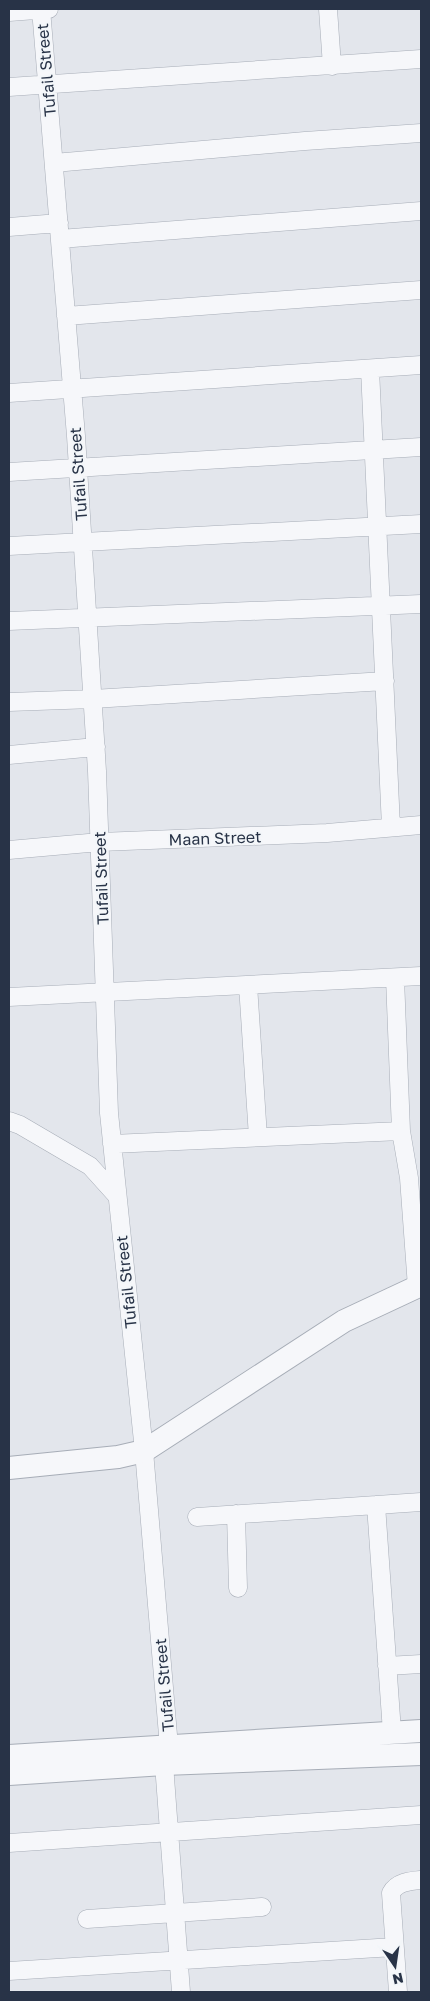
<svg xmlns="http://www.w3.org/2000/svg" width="430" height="2001" font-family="'Golos Text',sans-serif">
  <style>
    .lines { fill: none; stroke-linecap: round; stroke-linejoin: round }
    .minor-casing { stroke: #a7adb7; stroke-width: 19 }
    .tertiary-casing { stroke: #a7adb7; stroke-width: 24 }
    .minor { stroke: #f6f7fa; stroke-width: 18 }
    .tertiary { stroke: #f6f7fa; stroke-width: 22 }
    .labels { text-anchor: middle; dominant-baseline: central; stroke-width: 4; stroke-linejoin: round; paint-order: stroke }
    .street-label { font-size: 16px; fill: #283347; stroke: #f3f6f9 }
  </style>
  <rect width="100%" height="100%" fill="#e3e6ec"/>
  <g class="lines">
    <defs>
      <path id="minor" d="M41,9l35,427 21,335 12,342 35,338 25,296
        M328,9l4,57
        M9,12l40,-3
        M9,87l412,-28
        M54,163l251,-22 116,-8
        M9,227l50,-4
        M60,239l361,-28
        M66,316l355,-26
        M370,369l21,458
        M9,393l412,-28
        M9,472l412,-25
        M9,546l412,-22
        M9,621l412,-17
        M9,702l84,-3 292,-18
        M9,755l87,-8
        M9,850l91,-8 227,-9 94,-8
        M395,978l6,153 8,47 8,109
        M248,985l10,152
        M9,997l412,-21
        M9,1121l11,4 70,41 27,30
        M112,1144l289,-13
        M376,1505l16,227
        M236,1514l2,74
        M197,1517l224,-15
        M387,1666l34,-2
        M164,1764l17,228
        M9,1843l412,-28
        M87,1919l175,-12
        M9,1971l385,-24
        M398,1992l-7,-99c6,-11 19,-12 30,-13"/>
      <path id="tertiary" d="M9,1468l109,-11 26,-6 200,-130 77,-36
        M9,1756l412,-25
        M9,1774l155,-10 257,-10"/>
    </defs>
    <use href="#minor" class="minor-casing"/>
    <use href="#tertiary" class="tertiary-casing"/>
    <use href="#minor" class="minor"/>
    <use href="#tertiary" class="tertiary"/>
  </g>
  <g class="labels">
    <g class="street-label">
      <text transform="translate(46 70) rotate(-95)">Tufail Street</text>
      <text transform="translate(78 474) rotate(-94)">Tufail Street</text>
      <text transform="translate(215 838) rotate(-2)">Maan Street</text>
      <text transform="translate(101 878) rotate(-92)">Tufail Street</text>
      <text transform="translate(126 1282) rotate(-96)">Tufail Street</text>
      <text transform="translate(164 1685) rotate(-95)">Tufail Street</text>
    </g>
  </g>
  <rect width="430" height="2001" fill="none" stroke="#283347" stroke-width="20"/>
  <g transform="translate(395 1966) rotate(167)" stroke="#f3f6f9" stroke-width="4" paint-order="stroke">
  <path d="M0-4L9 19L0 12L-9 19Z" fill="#283347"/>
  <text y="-8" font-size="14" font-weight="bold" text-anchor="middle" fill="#283347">N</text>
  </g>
</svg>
